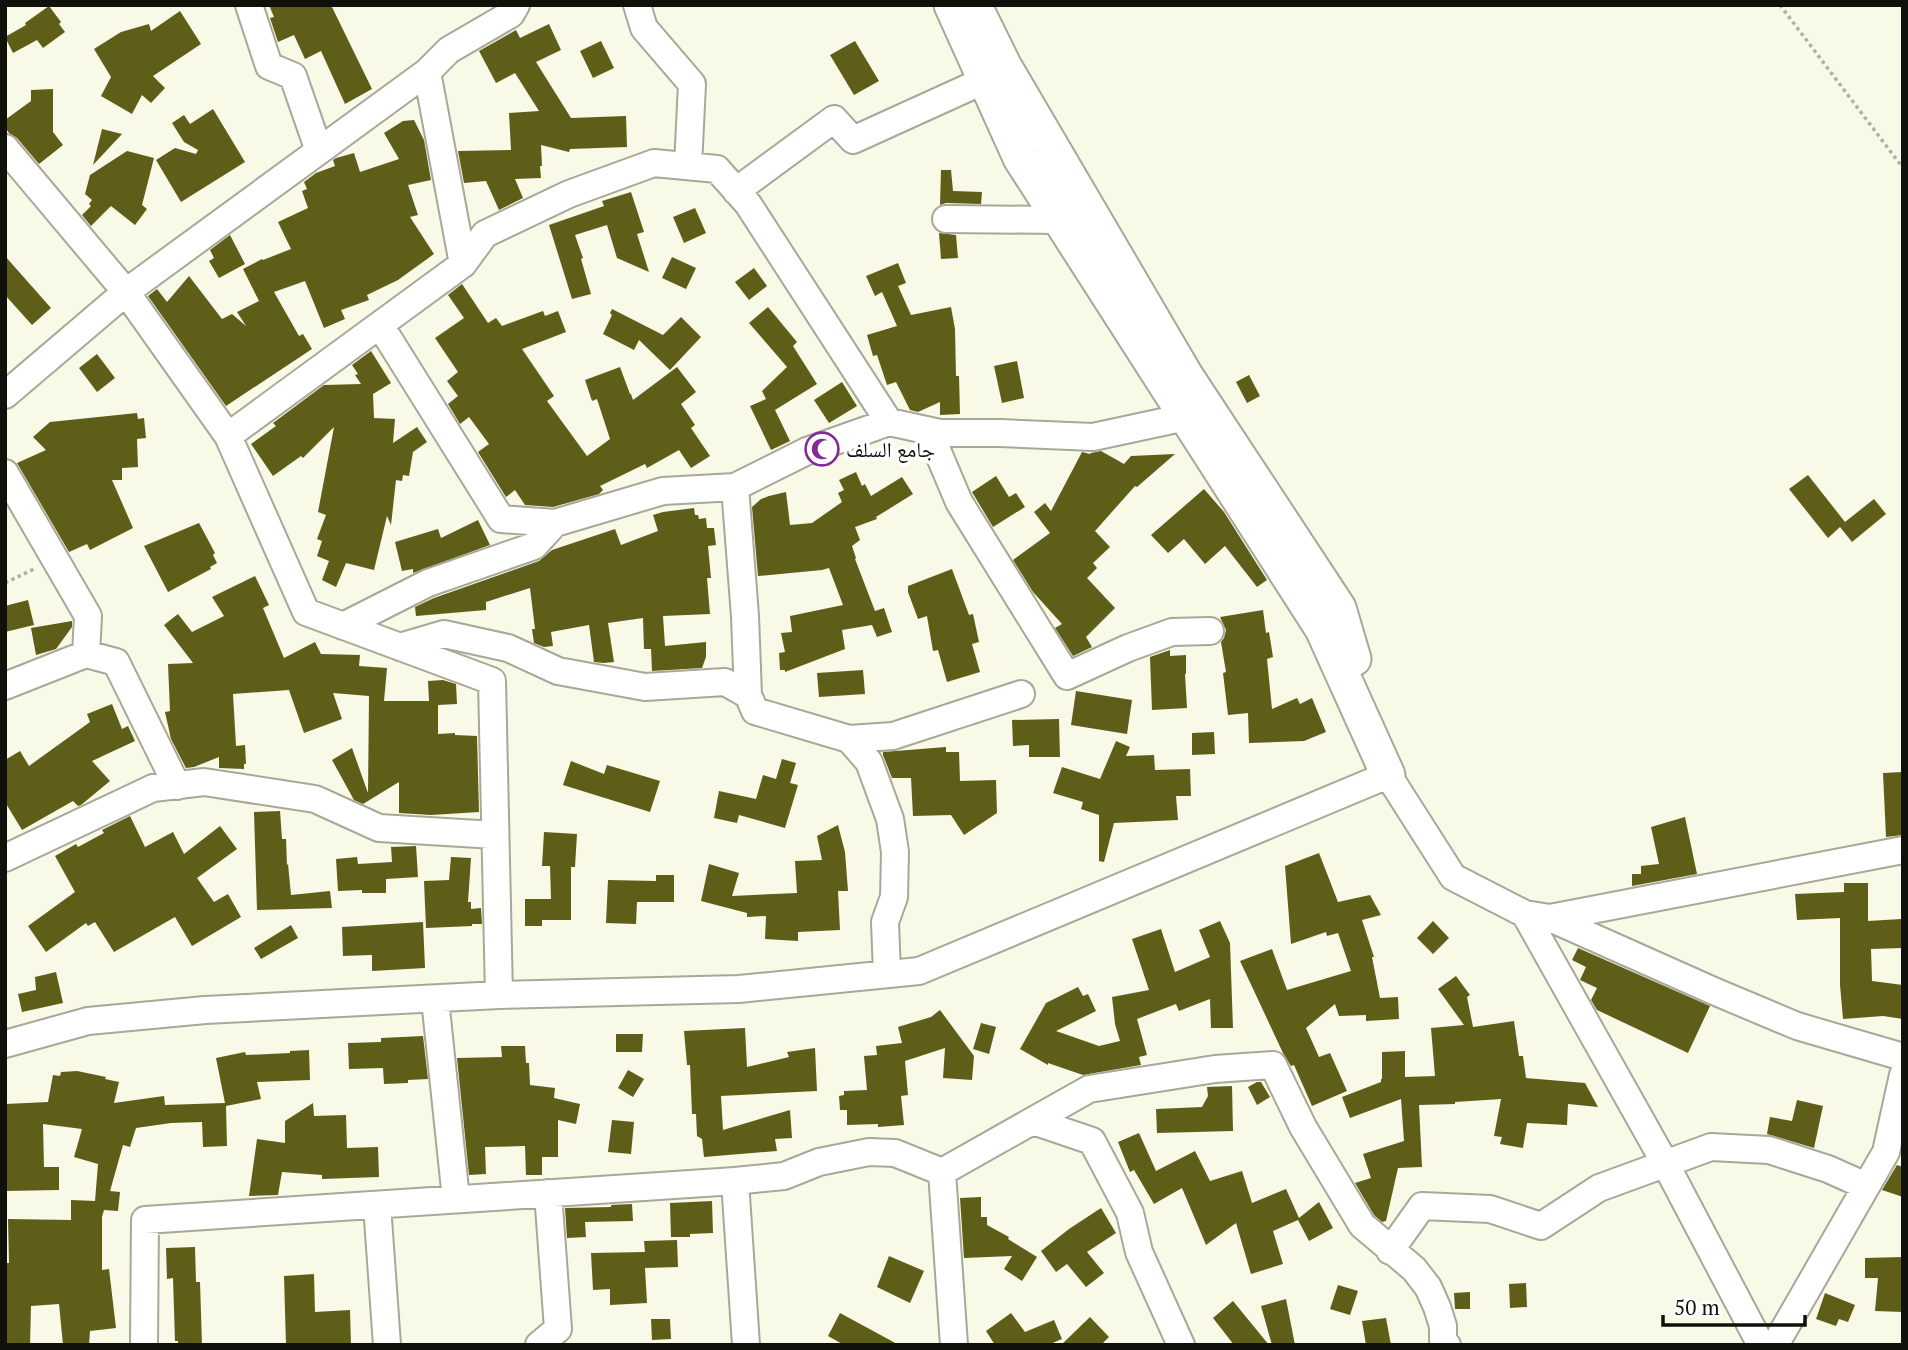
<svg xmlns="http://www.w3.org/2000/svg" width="1908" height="1350" font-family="'PT Serif','Noto Naskh Arabic',serif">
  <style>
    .building { fill: #5e5e19 }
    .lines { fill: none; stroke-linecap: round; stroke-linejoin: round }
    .minor-casing { stroke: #a8a898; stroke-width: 30 }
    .major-casing { stroke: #a8a898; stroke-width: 37 }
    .path { stroke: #b1b2a3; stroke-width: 3.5; stroke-dasharray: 3.5 3.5; stroke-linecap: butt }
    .minor { stroke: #fff; stroke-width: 26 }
    .major { stroke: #fff; stroke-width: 33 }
    .labels { text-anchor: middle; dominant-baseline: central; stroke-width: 7; stroke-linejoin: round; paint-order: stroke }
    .poi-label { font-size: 21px; fill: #11110b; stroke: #fff; text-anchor: start }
  </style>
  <rect width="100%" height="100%" fill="#f8f9e7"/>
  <path class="building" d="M269,5h62l41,84 -27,15 -24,-53 -16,8 -11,-24 -16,7 -8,-24 4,-1z
    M49,6l12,16 -2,2 6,8 -22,16 -6,-8 -24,13 -8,-16 21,-12 -1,-2z
    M180,11l21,33 -48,32 12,12 -14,15 -9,-8 -10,19 -31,-18 10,-19 -17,-28 27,-17 28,-8 2,7z
    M549,24l12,26 -25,12 35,56 55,-2 1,31 -57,2 -1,3 -28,-7 1,21h-2l1,12 -26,1 8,19 -24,12 -13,-29 -22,2 -6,-32 53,-1 -2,-37 30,-2 -24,-38 -19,10 -17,-32 37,-21 4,8z
    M601,41l13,27 -21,10 -13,-27z
    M855,41l24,40 -25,14 -24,-40z
    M53,89v43l10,13 -24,19 -22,-26 -8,-5 -4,-6v-7l26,-19v-11z
    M213,109l32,53 -64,40 -25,-42 19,-12 21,6 2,-4 -14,-8 -12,-19 12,-8 6,9z
    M414,120l10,20 7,40 -23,5 10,30 -8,2 24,37 -36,26 -31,15 2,5 -28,10 4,9 -21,9 -19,-47 -31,11 25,44 4,-2 9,15 -86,57 -78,-110 9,-7 10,13 22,-26 33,43 10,-5 14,12 -9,-14 22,-11 -16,-32 19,-10 1,1 28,-11 -13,-27 30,-14 -6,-17 5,-2 -3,-7 12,-9 19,-7 -2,-6 3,-2 18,-5 6,19 39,-13 -15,-26 19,-12z
    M102,129l20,5 -29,31z
    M127,151l27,7 -12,47 5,4 -12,16 -24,-19 -20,20 -9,-11 9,-9 -2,-2 3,-4 -7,-6 5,-19z
    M941,170h10l2,21 29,1 -1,12 -35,-1 -6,2z
    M631,192l13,40 -7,2 12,38 -32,-14 -10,-33 -32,10 8,23 -2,1 10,35 -19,5 -23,-74 55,-19 -2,-5z
    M695,208l11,25 -22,10 -11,-26z
    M939,233l17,2 2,23 -17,1z
    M230,235l15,29 -26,14 -10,-17 5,-3 -4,-8z
    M5,256l46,52 -19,17 -27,-30z
    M672,257l24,11 -10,21 -24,-11z
    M898,263l8,20 -8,3 13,29 40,-8 4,22 1,47h3l1,38 -20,1v-13l-22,10 -8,-2 -14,-28 -9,3 -10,-30 -4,1 -6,-21 30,-9 -15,-34 -7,4 -9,-20z
    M754,268l13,18 -18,14 -14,-18z
    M462,284l26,39 8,-5 6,8 41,-15 2,5 13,-5 8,21 -44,17 32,47 -7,5 40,55 23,-17 -13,-40 -5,2 -7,-21 35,-13 10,27h1l2,6 44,-33 19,25 -15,12 14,21 -4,3 19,28 -19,12 -12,-18 -32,18 -2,-4 -45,22 3,4 -4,4 -46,13 -28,-2 -10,-15 -9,7 -28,-45 11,-8 -20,-27 -9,7 -12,-20 10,-8 -11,-15 11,-9 -23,-34 29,-20 -16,-23z
    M768,307l29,35 -4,4 24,38 -42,26 15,31 -19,9 -21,-44 16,-7 -4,-8 25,-24 -38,-44z
    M612,309l51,26 18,-18 20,20 -31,33 -31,-30 -5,10 -31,-16 9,-19 -2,-2z
    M371,351l20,32 -18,11 1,24 21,1 -2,24 24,-16 10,15 -14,10 -4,24 -6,-1 -1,6 -6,-1 -5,45 -4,-9 -13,54 -28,-7 -10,24 -14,-7 7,-19 -12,-5 5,-15 -5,-2 9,-24 -8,-3 16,-85 -31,31 -2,-2 -28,20 -22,-32 25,-18 -3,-3 51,-38 37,-1 -6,-9 3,-1 -6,-9z
    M97,354l18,24 -18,14 -18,-24z
    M1017,361l7,37 -22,5 -8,-37z
    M1249,375l11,21 -13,7 -11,-21z
    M842,382l15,24 -28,17 -15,-23z
    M137,413l1,6 6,-1 2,20 -9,1 1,28 -16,1v12h-10l21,48 -43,22 -3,-6 -18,8 -52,-89 29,-13 -13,-13 17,-15z
    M1101,451l23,13 7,-8 44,-2 -38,33 -2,-1 -40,45 15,16 -17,16 4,5 -10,10 28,30 -29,29 6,10 -19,9 -18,-28 7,-4 -29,-32 -20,-32 37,-27 -16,-21 11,-9 6,8 31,-59 8,2 1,-1z
    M856,472l6,14 3,-2 6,12 31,-19 11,17 -37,23 1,2 -22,8 5,13 -8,6 4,12 -1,1 20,52 9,-3 8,24 -15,5 -5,-12 -30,5 3,19 -60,23v-2h-5l-1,-17 6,-1 -4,-19 11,-1 -2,-16 53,-11 -14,-37 -7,2 -64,6 -6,-69 9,-8 8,-3 17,-4 4,33 22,-2 30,-21 -4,-9 6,-3 -5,-10z
    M1808,475l37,47 29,-23 12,15 -34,28 -12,-15 -12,11 -39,-49z
    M996,476l13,21 7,-4 9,14 -32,20 -21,-35z
    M1204,489l20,23 43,68 -10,7 -32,-41 -20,18 -21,-25 -16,14 -17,-18z
    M694,508l1,7h3l1,4 7,-1 1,10h7l2,17 -8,1 3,32h-4l3,36 -47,2 2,30 41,-4v15l-4,11 -50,3 -1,-22h-7l-1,-31 -35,5 6,39 -10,1 -10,-1 -5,-37 -38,7 2,14 -9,1 -10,-4 -2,-14h3l-5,-41 -44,14v8l-70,6 -1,-9 19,-9 105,-37 13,-11 63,-21 6,16 37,-14 -5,-16 10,-3z
    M478,520l12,25 -77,28v-4l-11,2 -7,-29 43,-13 3,9z
    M199,523l16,30 -2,2 4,8 -7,4 1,2 -43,23 -24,-46z
    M952,569l17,46 4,-1 6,28 -7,2 8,28 -33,10 -9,-32 -5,1 -6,-35 -9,3 -10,-27v-6z
    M255,576l14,29 -6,3 21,50 31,-16 6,12 39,1 -1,11 28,2 -3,33h45l-1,-20 15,-1 13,4 1,20 -19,1v29l17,-1v2l22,1 2,76 -48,3 -32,-2v-31l-36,22 -9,-4 -22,-40 20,-12 16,45 1,-97 -36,-3 9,26 -38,14 -15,-43 -56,4 3,52 9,-1 1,19h-2v5l-25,-1v-11l-25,10 -8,1 -15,-29 -6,-27 5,-1 -2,-47 25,-1 -29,-38 14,-11 14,18 32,-16 -12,-19z
    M28,600l6,25 -29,7v-26z
    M1263,610l3,23 3,-1 4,25 -6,2 5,50 25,-11 3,6 12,-6 14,34 -22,9 -55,2 -1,-30 -20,2 -5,-42 3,-1 -5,-30 3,-4 2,-8 -6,-13z
    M72,621v6l-16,22 -20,6 -5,-27z
    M1170,650v6l16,-1v19h-1l2,34 -35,2 -2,-53z
    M863,670l2,24 -46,3 -2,-24z
    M1076,691l56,9 -5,34 -56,-9z
    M112,704l10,25 6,-3 7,15 -43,20 18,20 -29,24 -3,1 -5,-5 -51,29 -17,-28v-42l15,-9 9,15 61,-44 -3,-8z
    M1059,719l1,38h-31v-12l-16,1 -1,-26z
    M1214,732l1,22 -23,1v-22z
    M1116,741l14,6 -4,9 28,-1 1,15 35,-1 1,27h-15l2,24 -64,3 -10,39 -5,-1v-46l-18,-6 2,-7 -30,-9 9,-26 38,12z
    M946,747v5h13l1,29 36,-1 1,33 -33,22 -13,-20 -38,1 -2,-38h-19l-9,-23v-3z
    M782,759l14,4 -6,20 8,2 -13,43 -46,-13 -2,8 -23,-5 5,-27 37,8 7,-24 13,4z
    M571,761l33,13 3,-9 53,16 -10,31 -87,-27z
    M1903,772v63l-17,2 -3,-64z
    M280,811l2,28h4l1,26 1,-1 3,31 39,-4 2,17 -75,2 -3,-98z
    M130,816l15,31 28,-15 11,22 36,-28 17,23 -40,29 17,24 14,-8 13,23 -49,29 -17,-29 -61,35 -19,-30 -7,4 -2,-3 -40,29 -18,-26 47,-34 -20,-36 21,-12 2,3 26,-14 -2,-3z
    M1685,817l12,57 -65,12v-12h9v-8l18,-2 -8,-37z
    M838,825l7,27 3,39h-10l2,39 -42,2v9l-33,-2 1,-23 -19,1v-4l-46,-12 8,-37 30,9 -7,23 65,-3 -2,-32 27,-1 -5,-24z
    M544,832l33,2 -2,33h-4v53h-29v6h-17v-27h26l-1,-33h-8z
    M416,846l2,31 -32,2v14h-24v-3l-24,1 -2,-32 21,-2 1,7 34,-2 -1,-15z
    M1319,853l19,49 32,-7 11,20 -19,5 12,37h-2l8,41 18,-1 1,22 -33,2v-6l-27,1 -4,-12 -29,24 13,29 11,-4 17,38 -35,15 -18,-41 -3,1 -8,-13 -43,-92 32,-12 15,41 64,-19 -13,-38 -11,3 -1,-4 -35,12 -6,-78z
    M451,857l20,1 -3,44h3v7l10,-1 1,16h-10v2l-46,2 -2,-47 25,-1z
    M656,875h18v27h-37l-1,22 -30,-1 2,-43 48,1z
    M1844,883h24v38l33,-2 1,29 -31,1 1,32 31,4v34l-20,-3 -40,3 -3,-34v-67l-43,2 -2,-26 49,-2z
    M1220,921l10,22 3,85h-22l-1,-29 -31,12 -3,-7 -39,15 10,36 -8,2 2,8 -58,10 -35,-12v2l-28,-16 26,-46 32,-16 5,9 5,-2 8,17 -40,20 43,15 21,-5 -5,-17 -3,-27 37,-7 -17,-51 29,-10 14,43 35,-15 -11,-27z
    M1433,921l16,17 -16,16 -16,-16z
    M423,922l2,46 -53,3v-16l-29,1 -1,-29z
    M291,925l7,13 -37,21 -7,-11z
    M1578,948l132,58 -22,47 -91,-43 -6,-10 6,-12 -17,-8 6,-13 -14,-7z
    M56,972l7,31 -41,9 -4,-18 18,-4 -1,-13z
    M1456,976l14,19 -3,2 6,30 41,-6 5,35h4l3,22 59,5 13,24 -30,-3 -1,21 -40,-2 -4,25 -23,-4 2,-7 -8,-1 7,-37 -46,3v2l-36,1 3,62 -24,1 -12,53 -4,1 -8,-7 -19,-32 16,-5 -8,-24 41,-13 -3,-42 -51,19 -8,-21 39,-15v-3h1v-27l23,-1v26l30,-1 -4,-48 33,-3 -26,-36z
    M940,1010l34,46 -2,24 -29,-2 2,-30 -40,13 3,34 -7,1 3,29 -26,2v-3l-31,1v-15h-7l-1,-14 5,-1v-4l23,-1 -3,-34 13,-1 -1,-9 26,-3 -4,-16 33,-10z
    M981,1023l15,4 -7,27 -16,-5z
    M745,1028l2,39 42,-10 -2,-5 28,-4 2,43 -96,5 2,34 67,-20 2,28 -17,1 2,12 -73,6 -2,-18 -5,-3 -1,-22h-4l-2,-49h-3l-3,-34z
    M616,1034h27l-1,18h-26z
    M423,1036l5,43 -20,1v3l-24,1 -1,-16 -34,1 -1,-26 33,-1v-4z
    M501,1046h24l1,17h3l1,22 25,3 -1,10 26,6 -4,20 -18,-4v37h-16v18h-16l-1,-29 -40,1 1,27 -17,1 -12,-117 45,-1z
    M309,1050l1,30 -53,2 4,17 -35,7 1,40 -24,1 -1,-25 -31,1 -35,5 -6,19 -7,-2 -13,46 10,1 -2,19 -14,-1 -2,7v53l7,-1 7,59 -26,3 -1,14h-26l-4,-41 -28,2 -1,39h-25v-82h4l-1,-44 63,1v-20l24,1 3,-37 -24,-7 8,-28 -39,-5 1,43h15v23l-54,1v-87l43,-2 5,-27 7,1 1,-4 16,-1 29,6 -1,2 14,3 -5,21 50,-7 1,9 60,-2 -9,-45 29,-6 1,3 44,-2v-2z
    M628,1070l16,9 -11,18 -15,-9z
    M1257,1082h4l9,15 -13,8 -9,-18z
    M1232,1086l1,45 -76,2 -1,-24 46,-2 6,-11 -1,-9z
    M1797,1100l26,6 -9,42 -47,-14 3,-17 22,4z
    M313,1103l1,13 32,-1 1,33 31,-1 1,30 -57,2v-4l-40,-3 -4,23 -29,1 8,-57 28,4v-22z
    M612,1120l22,2 -3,32 -23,-2z
    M1139,1133l17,38 39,-20 15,30 32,-10 10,32 34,-14 13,29 20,-16 14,26 -24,13 -11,-21 -25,11 10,33 -32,10 -15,-51 -30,22 -24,-57 -28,16 -20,-34 -4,2 -12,-30z
    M1897,1165l6,2v30l-21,-7z
    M981,1197v20h6v8l22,12 -1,2 29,18 -15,24 -18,-12 8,-13 -48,2 -4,-60z
    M712,1201l1,32 -23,1v3h-19l-1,-34z
    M632,1204l1,17 -48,1 1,15 -19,1 -2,-30 46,-1v-2z
    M1101,1208l15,25 -29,19 17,21 -18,14 -19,-23 -11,8 -15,-21 28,-22z
    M677,1240l1,27 -33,1 2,35 -37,2v-16l-17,1 -2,-37 54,-1 -1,-11z
    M195,1247l1,35h4l2,63h-24v-4h-3l-2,-63 -6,1 -1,-31z
    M889,1256l35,15 -14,32 -33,-16z
    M1903,1257v55l-28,-1 3,-33h-13v-20z
    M314,1274l1,38 35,-2 1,35h-65l-2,-69z
    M1526,1283l1,24 -17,1 -1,-24z
    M1338,1285l20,6 -8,24 -20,-6z
    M1470,1292v17h-15l-1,-16z
    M1825,1293l30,12 -7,17 -9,-3 -3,7 -20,-7z
    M1286,1299l9,46h-23l-11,-39z
    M1233,1301l36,44h-35l-21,-27z
    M840,1313l59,32h-55l-16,-9z
    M1011,1313l14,19 29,-12 8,19 -14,6h-53l-9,-14z
    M1090,1317l19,20 -8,8h-40z
    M1386,1318l5,27h-25l-4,-24z
    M651,1319h19l1,20 -19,1z"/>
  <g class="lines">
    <defs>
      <path id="minor" d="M249,5l20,61 24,10 26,75
        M637,5l7,23 48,56 -4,82
        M427,72l36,192
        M5,148l121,144 -121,103
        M736,191l98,-72 19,21 132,-60
        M946,219l113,1
        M889,422l51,11h60l93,4 93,-20
        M929,431l30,71 108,174 61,-28 44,-16 38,-1
        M228,436l235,-172 22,-30 84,-40 85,-31 63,6 31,35 141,218 -82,29 -72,36 -72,4 -108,32 -54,-4 -121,-194
        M5,473l83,143 -2,38
        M735,487l10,129 3,79 7,16 94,28 20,23 21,57 5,33 -1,45 -9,25 2,52
        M343,626l85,-43 106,-37 21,-23
        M400,647l44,-13 64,14 50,23 87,16 80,-5 23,13
        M5,686l81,-32 30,8 61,124
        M849,739l44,-3 128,-42
        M5,858l148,-70 51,-6 111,17 64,29 116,7
        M1525,914l140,249 96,182
        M1550,918l166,74 81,34 106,31
        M499,995l240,-6 180,-18 469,-196 65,102 72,37 25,4 353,-68
        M435,999l21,200
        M5,1044l83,-23 117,-11 294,-15 -7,-314 -186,-69 -78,-176 -102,-144 301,-220 22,-22 62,-36 5,-9
        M1033,1121l59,20 38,72 9,39 42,93
        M942,1172l12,173
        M735,1181l49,-5 35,-14 50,-10 26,1 47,19 147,-83 126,-20 58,-4 30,62 59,98 52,44 14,18 9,20 6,19v14l4,5
        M377,1205l10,140
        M1390,1251l32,-45 68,3 51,17 58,-38 112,-41 58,3 59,19 38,17
        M144,1345l1,-125 590,-39 11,164
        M539,1345l19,-16 -10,-136
        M1775,1345l111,-193 17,-77"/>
      <path id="major" d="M951,5l69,153 302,471 66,146
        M976,8l28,57 183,312 152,231 15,51"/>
    </defs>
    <use href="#minor" class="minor-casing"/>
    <use href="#major" class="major-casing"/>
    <path class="path" d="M1780,5l123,163
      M5,583l29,-14"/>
    <use href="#minor" class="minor"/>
    <use href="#major" class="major"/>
  </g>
  <defs>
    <symbol id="mosque-ring" viewBox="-11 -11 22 22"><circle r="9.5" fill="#fff" stroke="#822a97" stroke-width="1.5"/><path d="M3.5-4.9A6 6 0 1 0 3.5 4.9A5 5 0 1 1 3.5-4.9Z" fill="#822a97"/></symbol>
  </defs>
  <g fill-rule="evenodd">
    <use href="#mosque-ring" x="803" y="430" width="38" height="38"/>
  </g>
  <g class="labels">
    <g class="poi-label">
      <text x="846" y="449">جامع السلف</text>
    </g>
  </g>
  <rect width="1908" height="1350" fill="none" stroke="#11110b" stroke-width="14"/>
  <path d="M1663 1315v10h142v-10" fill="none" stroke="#11110b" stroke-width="3.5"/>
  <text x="1674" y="1315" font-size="21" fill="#11110b" stroke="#ffffff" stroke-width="5" paint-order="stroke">50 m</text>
</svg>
